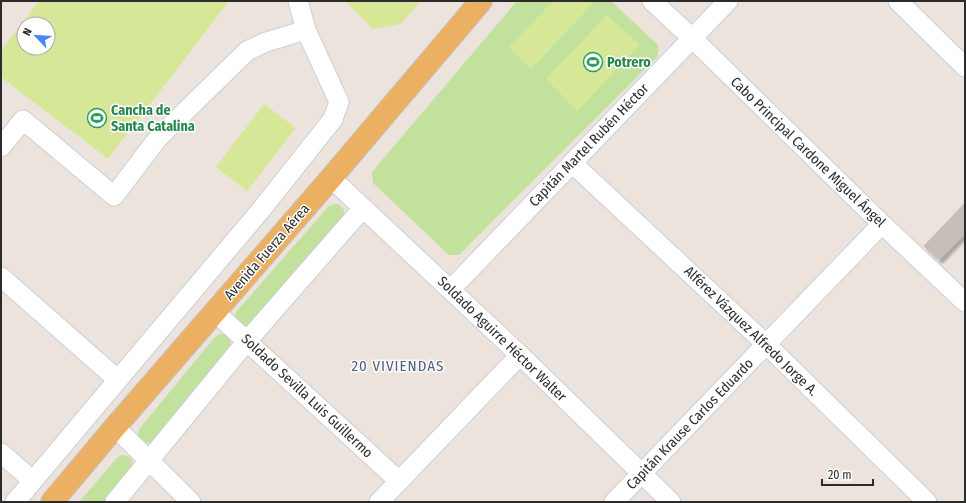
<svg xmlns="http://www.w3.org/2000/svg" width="966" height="503" font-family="'Fira Sans Condensed',sans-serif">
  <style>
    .green { fill: #c1e19c }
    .pitch { fill: #d6e898; fill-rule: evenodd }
    .building { fill: #c5beb9; stroke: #c8beb7; filter: url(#shadow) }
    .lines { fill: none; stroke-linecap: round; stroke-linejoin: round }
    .minor-casing { stroke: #c9cfd8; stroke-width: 21 }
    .major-casing { stroke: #c4c4c4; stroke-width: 24 }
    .minor { stroke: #fff; stroke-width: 19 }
    .major { stroke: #ecb062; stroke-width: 22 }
    .labels { text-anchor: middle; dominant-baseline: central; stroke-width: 3; stroke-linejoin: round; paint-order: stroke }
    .leisure-label { font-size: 14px; font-weight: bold; fill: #27864d; stroke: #fff; text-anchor: start }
    .street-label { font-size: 14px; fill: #2b2b2b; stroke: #fff }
    .neighbourhood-label { font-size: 15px; letter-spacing: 1px; fill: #4c5e7a; stroke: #fff }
  </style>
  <defs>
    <filter id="shadow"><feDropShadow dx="3.5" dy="3.5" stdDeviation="1" flood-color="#0004"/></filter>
  </defs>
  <rect width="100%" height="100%" fill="#ece3dd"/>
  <path class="green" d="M517,1h94l47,44v11l-199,199h-10l-76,-72 -1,-11z
    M337,204l3,1 4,5v7l-94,107 -7,3 -9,-8 3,-8 91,-104 3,-2z
    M220,334c8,0 12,6 10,14l-77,92 -3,3 -8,-1 -4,-7 2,-7 74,-90z
    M122,455c8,0 12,5 10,13l-28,34h-25l38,-44z"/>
  <path class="pitch" d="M39,1h190l-121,158 -107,-82v-26zM24,24h24v24h-24z
    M345,1h76l-20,23 -28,5z
    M553,1h37l3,3 -62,65 -22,-22z
    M607,15l33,30 -63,66 -31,-32z
    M264,104l32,24 -49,63 -31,-24z"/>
  <path class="building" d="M965,203v30l-26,27 -15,-14z"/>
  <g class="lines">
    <defs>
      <path id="minor" d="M652,1l40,37 190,186 83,78
        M898,1l67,66
        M1,147l22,-27 91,76 44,-58 89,-87 19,-9 40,-12
        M572,163l194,181 161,158
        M331,178l189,177 151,147
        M1,277l117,103
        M451,289l277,-288
        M215,312l184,169
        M115,427l76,75
        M1,453l32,28
        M15,502l245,-291 73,-92 6,-17 -33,-72 -8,-29
        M115,502l132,-161 116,-133
        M379,502l141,-147
        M614,502l268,-278"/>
      <path id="major" d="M52,502l63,-75 216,-249 150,-177"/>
    </defs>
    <use href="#minor" class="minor-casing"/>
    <use href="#major" class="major-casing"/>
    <use href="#minor" class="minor"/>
    <use href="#major" class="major"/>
  </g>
  <defs>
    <symbol id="stadium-ring" viewBox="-11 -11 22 22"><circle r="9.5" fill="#fff" stroke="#2e9e5b" stroke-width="1.5"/><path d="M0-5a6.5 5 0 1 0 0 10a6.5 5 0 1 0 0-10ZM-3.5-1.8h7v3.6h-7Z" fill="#2e9e5b"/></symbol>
  </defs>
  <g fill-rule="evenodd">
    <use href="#stadium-ring" x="582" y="51" width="22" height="22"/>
    <use href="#stadium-ring" x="86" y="107" width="22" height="22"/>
  </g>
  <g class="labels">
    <g class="leisure-label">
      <text x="607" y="62">Potrero</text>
      <text x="111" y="110">Cancha de<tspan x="111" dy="16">Santa Catalina</tspan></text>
    </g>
    <g class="street-label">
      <text transform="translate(589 145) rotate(-46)">Capitán Martel Rubén Héctor</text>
      <text transform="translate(808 152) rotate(44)">Cabo Principal Cardone Miguel Ángel</text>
      <text transform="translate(267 252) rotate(-49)">Avenida Fuerza Aérea</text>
      <text transform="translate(751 331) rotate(44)">Alférez Vázquez Alfredo Jorge A.</text>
      <text transform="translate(502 339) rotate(44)">Soldado Aguirre Héctor Walter</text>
      <text transform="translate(307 396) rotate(43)">Soldado Sevilla Luis Guillermo</text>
      <text transform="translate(690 424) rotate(-46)">Capitán Krause Carlos Eduardo</text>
    </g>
    <g class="neighbourhood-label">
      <text x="398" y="366">20 VIVIENDAS</text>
    </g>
  </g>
  <rect width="966" height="503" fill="none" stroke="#2b2b2b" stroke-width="4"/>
  <g transform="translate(36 36) rotate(295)"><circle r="19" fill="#ffffff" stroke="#aaaaaa"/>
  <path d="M0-3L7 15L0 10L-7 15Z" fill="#4388f4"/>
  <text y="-6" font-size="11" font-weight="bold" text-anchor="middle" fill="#2b2b2b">N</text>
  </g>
  <path d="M822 479v6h51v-6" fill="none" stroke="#2b2b2b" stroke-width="2"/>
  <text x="828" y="479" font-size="12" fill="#2b2b2b" stroke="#ffffff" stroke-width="3" paint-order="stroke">20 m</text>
</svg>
